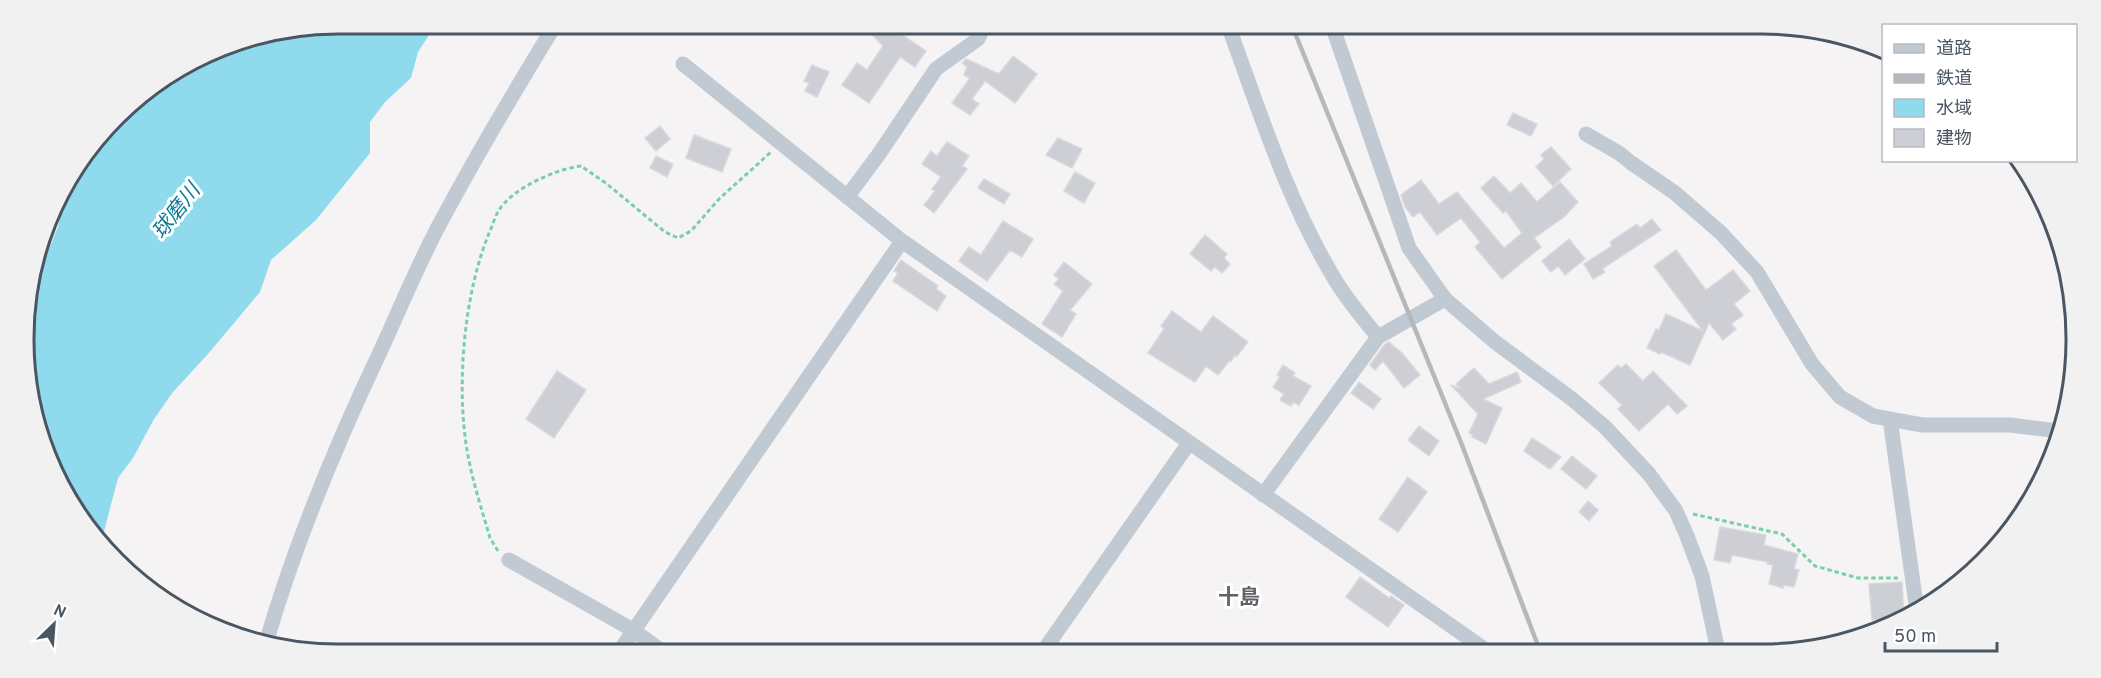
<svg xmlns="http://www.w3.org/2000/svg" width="2101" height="678" font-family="Overpass,'Noto Sans JP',sans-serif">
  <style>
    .water { fill: #90daee }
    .building { fill: #cdcfd5; stroke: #d7d9de; stroke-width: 1.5 }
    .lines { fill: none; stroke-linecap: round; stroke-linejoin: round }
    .path { stroke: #7ad0a6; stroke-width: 3; stroke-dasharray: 4.5 3; stroke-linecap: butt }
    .minor { stroke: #c1cad2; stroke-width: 15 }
    .rail { stroke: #b5b8bd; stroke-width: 4.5 }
    .labels { text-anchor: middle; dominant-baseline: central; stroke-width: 6; stroke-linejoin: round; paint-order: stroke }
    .water-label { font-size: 21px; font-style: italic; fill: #0c7c9b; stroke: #fff }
    .neighbourhood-label { font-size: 21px; font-weight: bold; fill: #5f6368; stroke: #fff }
    .rim { fill: none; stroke: #4a5661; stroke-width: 3 }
  </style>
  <rect width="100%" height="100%" fill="#f5f3f3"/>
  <path class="water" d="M339,24h97l-18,28 -7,26 -26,24 -15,20v31l-54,67 -45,40 -11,32 -52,62 -35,38 -19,27 -21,39 -15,20 -16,61 -25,-25 -42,-94 -8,-122 7,-24 11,-15 14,-35 5,-34 67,-88 88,-54z"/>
  <path class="building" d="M864,26h25l37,25 -11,16 -15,-10 -31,46 -27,-18 15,-22 10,7 16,-24z
    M1013,56l24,18 -22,29 -30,-22 -13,18 7,5 -9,11 -18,-12 18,-25 -6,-3 3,-8 -5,-4 4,-4 33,15z
    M812,65l17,7 -12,25 -12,-6 4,-8 -5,-2z
    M1513,113l24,11 -6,12 -24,-11z
    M660,126l10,13 -14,12 -11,-13z
    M694,135l37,14 -9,23 -36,-14z
    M1058,138l24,11 -10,19 -26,-13z
    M947,142l22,14 -7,10 5,3 -33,44 -10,-8 11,-14 -3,-2 9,-12 -19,-13 9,-13 6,5z
    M1551,147l20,22 -18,17 -17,-19 8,-8 -3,-4z
    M656,156l17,8 -6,13 -17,-9z
    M1075,172l20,11 -11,20 -20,-12z
    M1494,176l16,17 11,-10 16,19 23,-20 18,20 -14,15 -30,21 7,9 -39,32 -27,-32 5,-5 -19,-24 -24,17 -17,-23 -7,5 -8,-10 -4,-12 20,-15 18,24 18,-12 47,56 18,-15 -16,-22 -3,2 -22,-25z
    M984,179l26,15 -6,10 -26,-16z
    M1652,219l9,11 -59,39 3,3 -12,7 -9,-15 28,-18 -2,-4 27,-18 3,4z
    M1003,221l30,18 -11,18 -12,-7 -23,31 -28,-20 10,-14 12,8z
    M1205,235l22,19 -3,4 6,6 -8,9 -7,-6 -4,4 -21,-17z
    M1569,239l16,20 -20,16 -7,-9 -7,6 -9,-11z
    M1676,250l30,40 27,-20 17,21 -16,13 9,11 -12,9 5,5 -13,11 -14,-17 -19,42 -29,-13 -1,2 -13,-6 9,-19 3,1 7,-16 37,17 -49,-65z
    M901,260l37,26 -2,3 10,7 -9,15 -44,-30 5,-8 -4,-2z
    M1064,262l28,22 -22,26 6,4 -14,23 -20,-13 21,-33 -9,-7 5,-5 -5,-4z
    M1172,311l29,21 12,-16 35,26 -11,14 -2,-1 -4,6 -1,-1 -12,15 -12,-9 -11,16 -47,-29 16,-24 -3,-3z
    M1389,342l13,11 18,22 -16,13 -21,-27 -8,9 -5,-5 15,-21z
    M1626,364l17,17 10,-10 34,35 -10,8 -9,-10 -29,27 -21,-22 4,-4 -23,-22 19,-18 3,3z
    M1283,365l12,8 -2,3 18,10 -12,19 -6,-3 -2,4 -11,-6 4,-6 -11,-7 7,-10 -3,-2z
    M1474,368l15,16 28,-12 4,10 -38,17 19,9 -16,36 -14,-7 1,-2 -4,-2 9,-19 -27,-29 10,4 -5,-5z
    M557,371l29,19 -32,48 -28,-19z
    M1359,382l22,17 -8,10 -22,-16z
    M1419,426l20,15 -10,15 -21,-16z
    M1532,438l29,19 -11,12 -26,-18z
    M1572,456l25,20 -11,13 -25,-20z
    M1408,477l19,15 -29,40 -19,-13z
    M1588,501l10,9 -9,11 -10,-9z
    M1720,527l46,8 -2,10 34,9 -4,15 5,1 -5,17 -10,-2 -1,3 -14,-4 4,-19 -6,-1 1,-2 -36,-7 -2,8 -16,-3z
    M1360,577l29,21 2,-2 13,9 -16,22 -42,-30z
    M1902,582l2,36 -32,2 -3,-36z"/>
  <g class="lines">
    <path class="path" d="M1693,514l89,20 33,32 43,12h40
      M498,551l-8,-13c-8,-28 -18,-58 -23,-88 -11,-65 -3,-158 23,-219 3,-7 5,-15 9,-21 14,-22 57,-41 82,-44l26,18 58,48 13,6 13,-7 28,-32 52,-47"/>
    <path class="minor" d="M1229,28c31,84 58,172 105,250 12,21 29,40 44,59
      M1333,28l76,220 36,51 50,43 77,57 33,28 44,47 27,37 11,25 15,40 16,75
      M683,64l219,177 585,410
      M1586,134l33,19 11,9 45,31 46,40 36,39 55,92 28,33 33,19 49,9h88l49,6
      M847,197l32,-43 57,-85 42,-30 5,-12
      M1890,419l27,192
      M1263,495l115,-158 67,-38
      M509,560l124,70 26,19
      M266,643c29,-100 69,-196 114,-291 19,-41 36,-83 57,-123 37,-70 77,-137 118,-204
      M621,649l281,-408
      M1044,650l145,-207"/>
    <path class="rail" d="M1293,28l169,417 78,206"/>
  </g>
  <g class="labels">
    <g class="water-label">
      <text transform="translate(177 212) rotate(-52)">球磨川</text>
    </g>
    <g class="neighbourhood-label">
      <text x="1239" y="598">十島</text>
    </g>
  </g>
  <path d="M0 0H2101V678H0ZM338 34H1762A304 304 0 0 1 2066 338V340A304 304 0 0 1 1762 644H338A304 304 0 0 1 34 340V338A304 304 0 0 1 338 34Z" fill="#f1f1f2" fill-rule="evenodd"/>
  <path class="rim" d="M338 34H1762A304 304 0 0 1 2066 338V340A304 304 0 0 1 1762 644H338A304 304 0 0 1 34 340V338A304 304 0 0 1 338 34Z"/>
  <rect x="1882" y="24" width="195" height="138" fill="#ffffff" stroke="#b7bbc0" stroke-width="1.5"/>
  <rect x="1894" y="44" width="30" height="9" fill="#c1cad2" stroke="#b7bbc0" stroke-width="1.5"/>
  <text x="1936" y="54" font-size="18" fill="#4a5661">道路</text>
  <rect x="1894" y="74" width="30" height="9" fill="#b5b8bd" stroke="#b7bbc0" stroke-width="1.5"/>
  <text x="1936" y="84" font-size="18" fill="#4a5661">鉄道</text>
  <rect x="1894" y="99" width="30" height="18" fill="#90daee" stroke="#b7bbc0" stroke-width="1.5"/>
  <text x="1936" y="114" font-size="18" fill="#4a5661">水域</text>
  <rect x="1894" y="129" width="30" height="18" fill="#cdcfd5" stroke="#b7bbc0" stroke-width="1.5"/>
  <text x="1936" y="144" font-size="18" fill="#4a5661">建物</text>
  <g transform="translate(54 624) rotate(25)" stroke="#ffffff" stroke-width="4.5" paint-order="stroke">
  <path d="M0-4.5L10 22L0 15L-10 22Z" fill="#4a5661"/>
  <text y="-9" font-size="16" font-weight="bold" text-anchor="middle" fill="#4a5661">N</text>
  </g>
  <path d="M1885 642v9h112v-9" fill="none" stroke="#4a5661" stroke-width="3"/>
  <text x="1894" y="642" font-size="18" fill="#4a5661" stroke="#ffffff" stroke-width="4.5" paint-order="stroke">50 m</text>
</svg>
